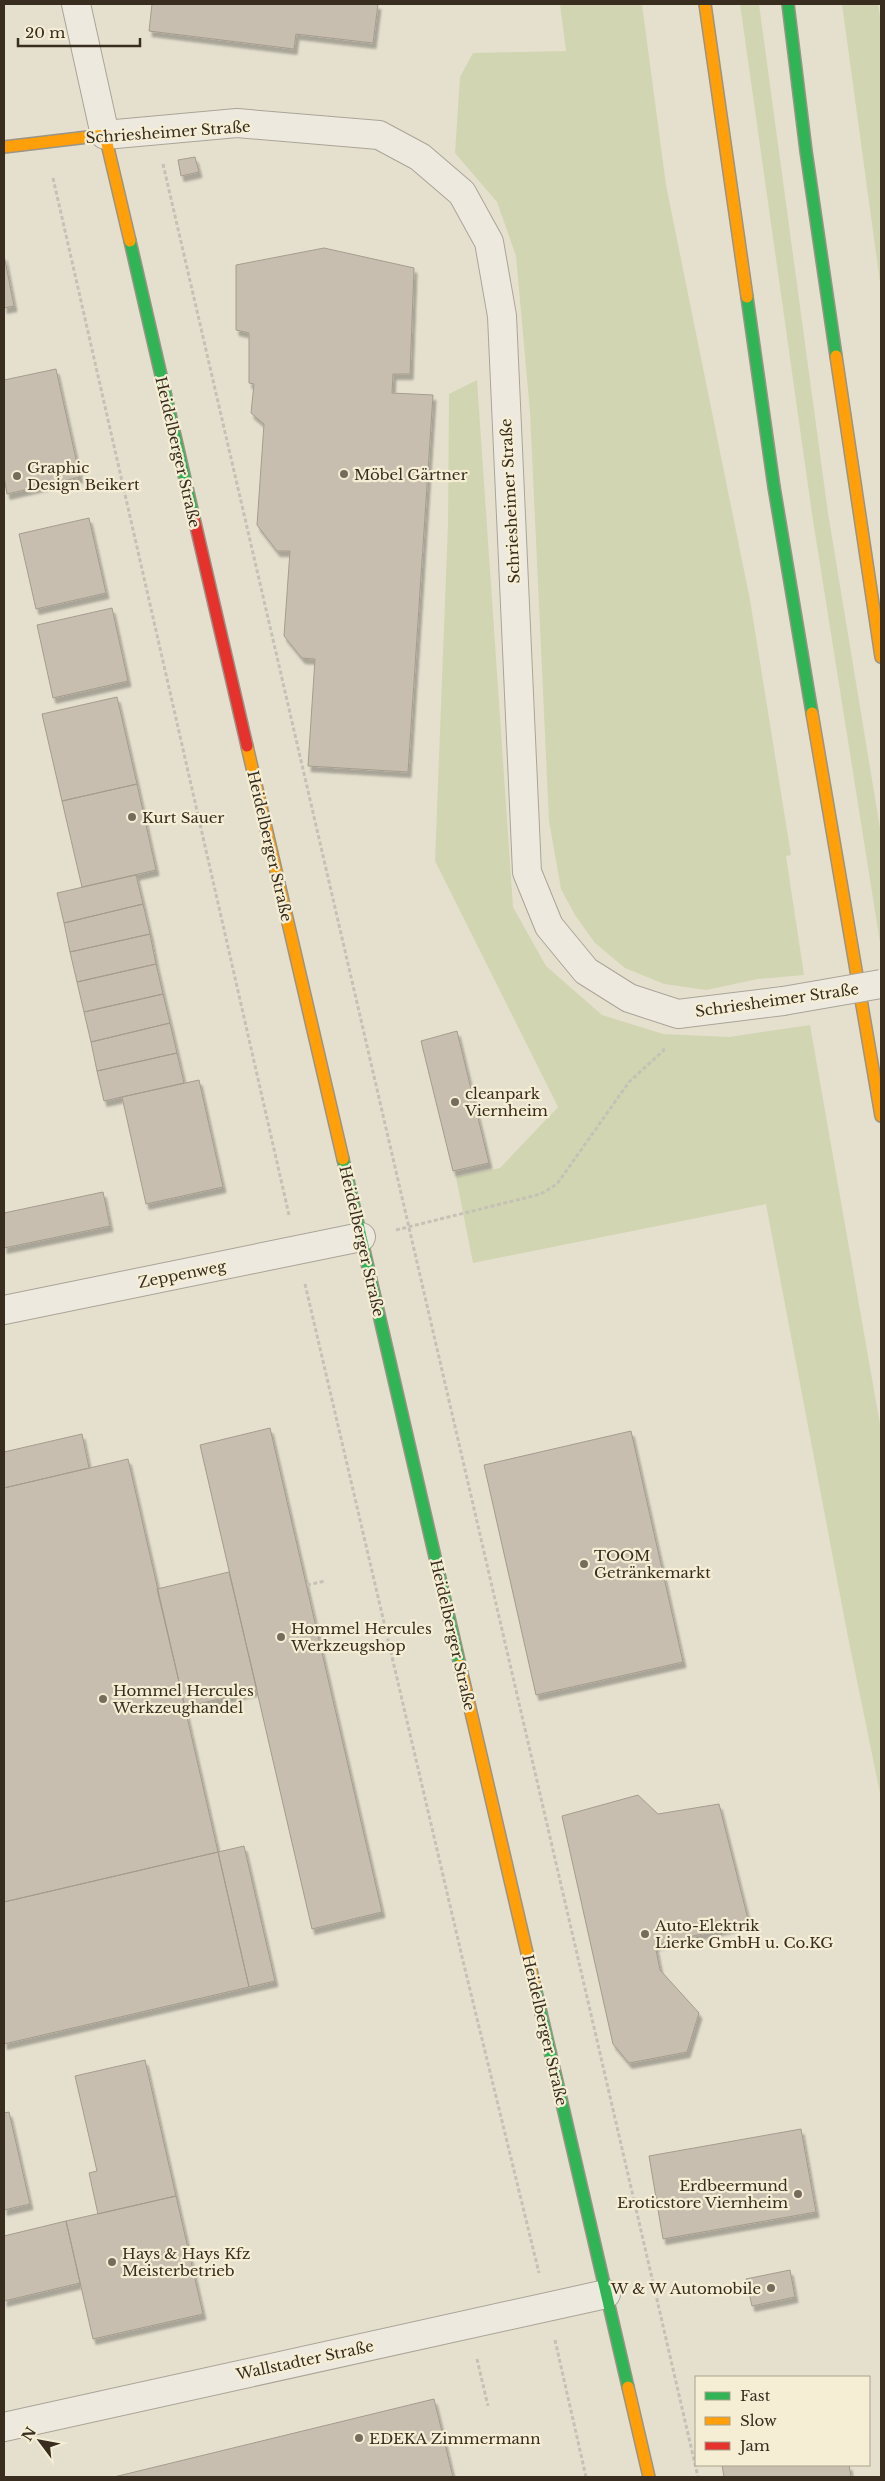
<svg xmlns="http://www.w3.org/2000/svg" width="885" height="2481" font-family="'Libre Baskerville',serif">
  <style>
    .green { fill: #d2d5b1 }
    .building { fill: #c8beaf; stroke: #a59c8d; filter: url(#shadow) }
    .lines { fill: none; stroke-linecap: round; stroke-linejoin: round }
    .street-casing { stroke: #aaa497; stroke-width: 30 }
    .fast-casing { stroke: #9a9487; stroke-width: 14 }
    .slow-casing { stroke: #9a9487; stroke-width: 14 }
    .jam-casing { stroke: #9a9487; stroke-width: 14 }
    .path { stroke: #c5c1b6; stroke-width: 3; stroke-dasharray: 4 2.5; stroke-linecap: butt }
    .street { stroke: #ede9df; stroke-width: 28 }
    .fast { stroke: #30b455; stroke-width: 11 }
    .slow { stroke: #ff9f0a; stroke-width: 11 }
    .jam { stroke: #e5322d; stroke-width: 11 }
    .street-bridge-casing { stroke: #aaa497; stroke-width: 30; stroke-linecap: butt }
    .street-bridge { stroke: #ede9df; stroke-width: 28 }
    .poi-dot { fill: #756c5c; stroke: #f5eed5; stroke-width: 2 }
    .labels { text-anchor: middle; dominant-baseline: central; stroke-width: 4.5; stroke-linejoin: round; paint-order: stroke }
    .street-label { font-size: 15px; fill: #392d1f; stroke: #f5eed5 }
    .poi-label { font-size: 15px; fill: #392d1f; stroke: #f5eed5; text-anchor: start }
  </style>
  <defs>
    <filter id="shadow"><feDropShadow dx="3" dy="5.5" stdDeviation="1" flood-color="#0004"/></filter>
  </defs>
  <rect width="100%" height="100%" fill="#e5e0ce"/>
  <path class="green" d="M560,4h82l24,181 84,415 41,255 -5,1 18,119 -46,4 -52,11 -42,-6 -39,-16 -30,-25 -20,-28 -14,-26 -12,-68 -19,-409 -14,-156 -19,-54 -42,-49 5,-76 13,-24 93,-2z
    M740,4h19l69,509 53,321v115l-69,-435z
    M842,4h36l3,19v267z
    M477,380l36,527 33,59 56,49 61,19 66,3 81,-12 71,405v368l-34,-166 -81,-428 -293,59 -17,-86 44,-9 58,-61 -123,-246 13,-338 1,-129z"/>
  <path class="building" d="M152,4h226l-5,39 -77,-9 -2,15 -145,-18z
    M195,157l4,15 -18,4 -3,-16z
    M324,248l90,20 -4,106h-17l-1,19 41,2 -25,377 -100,-6 7,-107 -13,-1 -18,-22 6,-85h-13l-20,-26 7,-101 -13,-11 3,-29 -5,-1v-50l-13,-3v-65z
    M4,255l10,51 -10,2z
    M56,369l24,108 -73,17 -3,-17v-97z
    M89,518l17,75 -70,16 -17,-75z
    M112,608l16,73 -75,17 -16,-73z
    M117,697l20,87 -75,17 -20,-87z
    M137,784l19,86 -74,17 -20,-86z
    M136,875l7,29 -79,19 -7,-30z
    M143,904l7,30 -80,18 -6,-29z
    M150,934l6,30 -79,18 -7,-30z
    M156,964l7,30 -79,18 -7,-30z
    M163,994l7,29 -79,19 -7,-30z
    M170,1023l7,30 -80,18 -6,-29z
    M457,1031l32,132 -36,8 -32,-130z
    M177,1053l7,30 -80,18 -7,-30z
    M199,1080l24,107 -77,17 -24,-107z
    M103,1192l7,34 -106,22v-35z
    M270,1428l112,484 -70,17 -112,-484z
    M631,1431l52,231 -147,33 -52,-230z
    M82,1434l7,34 -85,20v-36z
    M128,1459l90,393 -214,50v-414z
    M229,1572l28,118 -72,17 -28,-118z
    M638,1795l20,19 61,-10 30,119 -94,22 5,25 39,43 -12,39 -58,11 -16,-19 -51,-228z
    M244,1846l31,135 -26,6 -31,-135z
    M218,1852l31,135 -245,57v-142z
    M145,2060l31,136 -78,18 -9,-41 8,-2 -22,-95z
    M9,2112l21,92 -26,6v-97z
    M801,2129l15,83 -153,27 -14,-83z
    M176,2196l27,118 -110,25 -27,-118z
    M66,2221l14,62 -76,18v-65z
    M790,2270l5,27 -43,9 -6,-27z
    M434,2399l19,78h-339z
    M722,2465h127l2,12h-127z"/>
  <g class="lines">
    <defs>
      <path id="street" d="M76,4l29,131 132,-12 142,12 41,22 42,36 27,49 13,74 25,556 22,54 37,45 43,27 49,16 105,-13
        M4,1310l357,-73
        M4,2427l602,-133"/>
      <path id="fast" d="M788,4l18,147 30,205
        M130,241l64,277
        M747,297l27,190 38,226
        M343,1159l117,506
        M535,1987l93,400"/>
      <path id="slow" d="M705,4l42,293
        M4,147l101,-12 25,106
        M836,356l45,301
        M812,713l69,403
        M247,746l96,413
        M460,1665l75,322
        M628,2387l21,90"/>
      <path id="jam" d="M194,518l53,228"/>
    </defs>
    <use href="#street" class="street-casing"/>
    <use href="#fast" class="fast-casing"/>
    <use href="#slow" class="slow-casing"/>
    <use href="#jam" class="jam-casing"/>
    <path class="path" d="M163,164l535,2313
      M53,178l236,1037
      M396,1230l145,-36 16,-10 72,-102 34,-31 2,-4
      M305,1284l158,677 76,312
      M307,1585l18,-4
      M555,2340l31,137
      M477,2359l11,47"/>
    <use href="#street" class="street"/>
    <use href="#fast" class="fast"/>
    <use href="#slow" class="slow"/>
    <use href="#jam" class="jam"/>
    <defs>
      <path id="street-bridge" d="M783,1001l98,-17"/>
    </defs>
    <use href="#street-bridge" class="street-bridge-casing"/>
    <use href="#street-bridge" class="street-bridge"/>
  </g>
  <g class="poi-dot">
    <circle cx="344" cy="474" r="5"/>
    <circle cx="17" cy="476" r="5"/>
    <circle cx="132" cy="817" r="5"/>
    <circle cx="455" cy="1102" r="5"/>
    <circle cx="584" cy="1564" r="5"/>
    <circle cx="281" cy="1637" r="5"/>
    <circle cx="103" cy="1699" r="5"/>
    <circle cx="645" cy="1934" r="5"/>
    <circle cx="798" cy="2194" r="5"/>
    <circle cx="112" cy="2262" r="5"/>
    <circle cx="771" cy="2288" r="5"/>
    <circle cx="359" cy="2438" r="5"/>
  </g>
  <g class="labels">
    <g class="street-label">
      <text transform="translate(168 132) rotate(-4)">Schriesheimer Straße</text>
      <text transform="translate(178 452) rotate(77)">Heidelberger Straße</text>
      <text transform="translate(510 501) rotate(-93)">Schriesheimer Straße</text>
      <text transform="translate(270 846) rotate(77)">Heidelberger Straße</text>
      <text transform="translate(777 1000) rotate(-8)">Schriesheimer Straße</text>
      <text transform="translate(362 1241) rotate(77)">Heidelberger Straße</text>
      <text transform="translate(182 1274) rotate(-11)">Zeppenweg</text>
      <text transform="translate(453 1635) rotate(77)">Heidelberger Straße</text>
      <text transform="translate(545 2030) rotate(77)">Heidelberger Straße</text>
      <text transform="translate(305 2360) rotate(-12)">Wallstadter Straße</text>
    </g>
    <g class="poi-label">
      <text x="27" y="467">Graphic<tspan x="27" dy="17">Design Beikert</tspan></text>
      <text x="354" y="474">Möbel Gärtner</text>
      <text x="142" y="817">Kurt Sauer</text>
      <text x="465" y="1093">cleanpark<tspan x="465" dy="17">Viernheim</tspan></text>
      <text x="594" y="1555">TOOM<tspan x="594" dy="17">Getränkemarkt</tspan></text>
      <text x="291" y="1628">Hommel Hercules<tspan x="291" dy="17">Werkzeugshop</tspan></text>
      <text x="113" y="1690">Hommel Hercules<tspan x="113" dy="17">Werkzeughandel</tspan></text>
      <text x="655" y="1925">Auto-Elektrik<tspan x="655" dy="17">Lierke GmbH u. Co.KG</tspan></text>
      <text x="788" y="2185" text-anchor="end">Erdbeermund<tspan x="788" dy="17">Eroticstore Viernheim</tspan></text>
      <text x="122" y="2253">Hays &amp; Hays Kfz<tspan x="122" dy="17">Meisterbetrieb</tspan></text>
      <text x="761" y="2288" text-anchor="end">W &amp; W Automobile</text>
      <text x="369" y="2438">EDEKA Zimmermann</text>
    </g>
  </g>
  <rect width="885" height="2481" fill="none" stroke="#392d1f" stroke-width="10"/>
  <rect x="695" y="2376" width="175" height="90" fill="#f5eed5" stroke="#aaa18c"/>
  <rect x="705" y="2392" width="25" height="8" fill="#30b455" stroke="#aaa18c"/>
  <text x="740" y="2401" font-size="15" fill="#392d1f">Fast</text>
  <rect x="705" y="2417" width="25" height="8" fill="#ff9f0a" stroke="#aaa18c"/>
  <text x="740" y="2426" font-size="15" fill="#392d1f">Slow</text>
  <rect x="705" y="2442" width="25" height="8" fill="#e5322d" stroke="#aaa18c"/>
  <text x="740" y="2451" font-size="15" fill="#392d1f">Jam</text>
  <g transform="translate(40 2441) rotate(302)" stroke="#f5eed5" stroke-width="4" paint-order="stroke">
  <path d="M0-4L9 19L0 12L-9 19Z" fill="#392d1f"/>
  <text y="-8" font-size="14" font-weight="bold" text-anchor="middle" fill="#392d1f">N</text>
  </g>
  <path d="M18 38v8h122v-8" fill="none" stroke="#392d1f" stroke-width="2.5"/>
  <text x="25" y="38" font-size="15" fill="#392d1f" stroke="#f5eed5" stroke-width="4" paint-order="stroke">20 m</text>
</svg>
